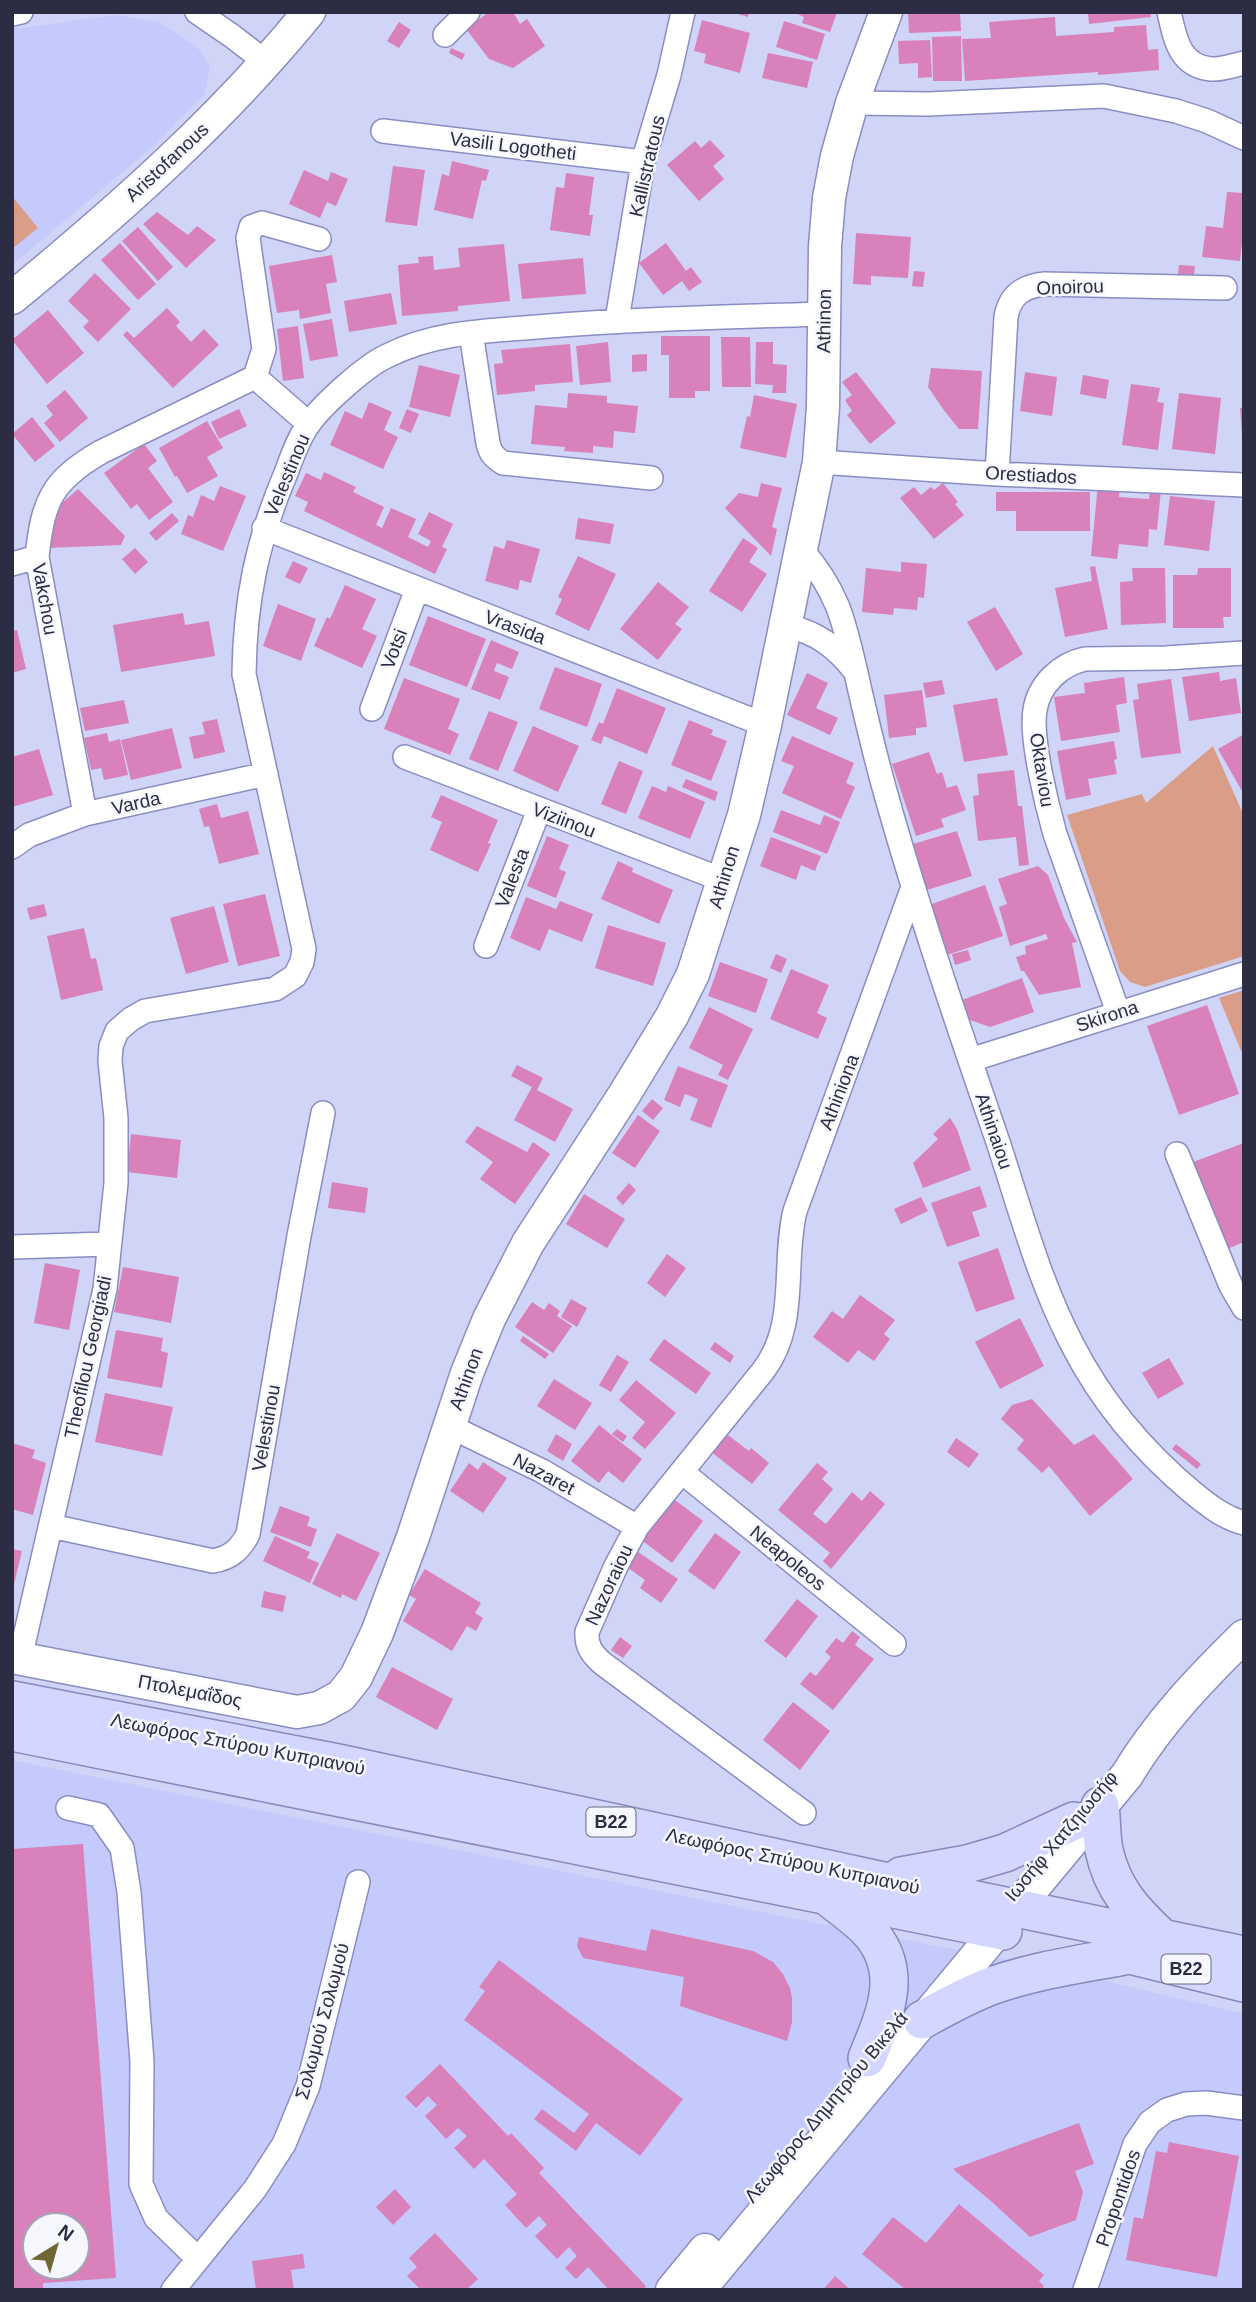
<svg xmlns="http://www.w3.org/2000/svg" width="1256" height="2302" font-family="Arial,sans-serif">
  <style>
    .built { fill: #c5cafc; fill-rule: evenodd }
    .green { fill: #da9e88 }
    .building { fill: #d881bb; fill-rule: evenodd }
    .lines { fill: none; stroke-linecap: round; stroke-linejoin: round }
    .street-casing { stroke: #898dc1; stroke-width: 26 }
    .secondary-casing { stroke: #898dc1; stroke-width: 35 }
    .primary-casing { stroke: #8589bd; stroke-width: 40 }
    .street { stroke: #fff; stroke-width: 23 }
    .secondary { stroke: #fff; stroke-width: 32 }
    .primary { stroke: #d3d6ff; stroke-width: 37 }
    .labels { text-anchor: middle; dominant-baseline: central; stroke-width: 5; stroke-linejoin: round; paint-order: stroke }
    .shield { fill: #f6f7fd; stroke: #696a7b; stroke-width: 2 }
    .shield-label { font-size: 18px; font-weight: bold; fill: #2c2d43 }
    .street-label { font-size: 19px; fill: #2c2d43; stroke: #f6f7fd }
  </style>
  <rect width="100%" height="100%" fill="#d0d4f6"/>
  <path class="built" d="M117,15l44,8 36,24 13,19 -5,28 -49,50 -144,121v-236z
    M12,1760l800,162 239,46 193,46v276h-1232zM35,2225h42v42h-42z"/>
  <path class="green" d="M12,196l26,32 -26,21z
    M1213,746l31,70v140l-99,31 -15,-5 -10,-11 -53,-156 75,-21 4,9z
    M1244,990v68l-25,-60z"/>
  <path class="building" d="M489,12h24l7,12 7,-5 18,27 -32,22 -24,-9 -23,-30z
    M731,12h18l-1,5z
    M793,12h44l-7,20 -28,-9 2,-6z
    M908,12h52l1,19 -52,2z
    M1088,12h62l1,5 -62,7z
    M1055,17l1,19 58,-4v-5l32,-2 2,25 10,-1 1,21 -61,5v-3l-133,9 -3,-42 29,-1 -2,-16z
    M702,20l48,13 -10,40 -36,-10 2,-9 -12,-3z
    M784,21l41,13 -8,26 -41,-13z
    M399,22l12,8 -12,18 -12,-7z
    M961,36l1,45h-29l-1,-44z
    M930,40l2,37 -14,1v-15l-19,1 -1,-23z
    M451,48l14,6 -3,6 -13,-7z
    M768,53l45,9 -6,26 -45,-10z
    M710,140l15,16 -12,10 11,13 -25,22 -32,-36 28,-24 6,7z
    M452,161l37,9 -3,11 -4,-1 -9,39 -39,-9 8,-36 7,2z
    M393,166l32,4 -8,56 -32,-4z
    M304,170l24,11 3,-9 17,7 -12,27 -9,-4 -7,16 -31,-14z
    M566,173l28,4 -5,38h4l-3,21 -40,-6 6,-43 8,1z
    M1227,192l17,1v32l-4,36 -38,-4 4,-31 17,2z
    M157,212l31,23 9,-9 19,14 -30,28 -43,-44z
    M138,227l35,40 -15,14 -36,-40z
    M856,233l55,4 -3,41 -37,-2v9l-18,-1z
    M120,243l36,41 -18,16 -37,-40z
    M666,243l20,28 5,-4 11,15 -13,9 -7,-10 -19,14 -24,-32z
    M504,244l6,57 -52,5v5l-56,5 -4,-51 21,-2 -1,-6 15,-1 1,14 26,-3 -2,-19z
    M332,255l5,27 -11,2 5,29 -31,6 -1,-9 -22,3 -8,-47z
    M583,258l3,36 -64,5 -4,-35z
    M1179,265l16,1 -1,9 -16,-1z
    M914,271l11,1 -2,15 -11,-1z
    M95,273l36,36 -33,33 -15,-15 6,-6 -21,-20z
    M391,293l6,31 -48,8 -5,-31z
    M167,308l13,14 -4,4 15,16 13,-13 15,16 -46,43 -50,-53 4,-4 7,7z
    M48,310l36,43 -37,31 -35,-44z
    M332,319l6,37 -28,5 -7,-37z
    M298,326l6,52 -21,3 -6,-52z
    M661,336h49v55h-15v7h-26v-43h-8z
    M721,337h29l1,50h-29z
    M608,342l3,40 -31,3 -4,-39z
    M756,342h17v22l14,1 -1,28h-14l1,-8 -18,-1z
    M570,344l3,38 -38,3v6l-38,4 -3,-31 9,-1 -2,-13z
    M647,354v17l-15,1v-17z
    M419,365l41,10 -10,42 -41,-10z
    M931,368l51,3 -4,58h-19l-16,-20 -15,-22z
    M856,372l40,51 -26,21 -23,-29 5,-4 -7,-11 7,-5 -10,-13z
    M1025,372l32,5 -5,39 -32,-5z
    M1083,375l26,5 -3,19 -26,-5z
    M1131,384l29,4 -3,14 7,1 -6,47 -36,-5z
    M65,390l23,28 -28,24 -16,-19 9,-8 -7,-9z
    M568,393l39,3v7l31,3 -3,27 -21,-2 -1,17 -20,-2v7l-29,-2 1,-4 -34,-3 4,-39 32,3z
    M1179,393l42,5 -6,56 -43,-5z
    M754,395l43,9 -11,54 -46,-10 7,-32 3,1z
    M369,402l23,10 -8,18 14,7 -15,32 -53,-24 15,-34 17,8z
    M1240,408h4v28h-2z
    M239,409l8,17 -28,13 -8,-17z
    M407,409l12,5 -8,19 -12,-5z
    M32,417l23,29 -20,16 -23,-28z
    M207,421l16,27 -16,9 11,19 -31,17 -10,-17 -2,1 -16,-29z
    M144,444l13,17 -9,7 25,34 -24,18 -12,-16 -6,5 -27,-36z
    M324,472l32,15 -3,5 31,15 -8,18 6,3 9,-20 25,11 -8,18 20,10 3,-6 -13,-7 11,-22 24,12 -11,23 5,2 -12,25 -131,-63 4,-9 -13,-6 11,-23 15,7z
    M761,483l21,5 -10,39 5,2 -6,27 -46,-48 14,-15 19,4z
    M943,483l15,19 -3,2 9,11 -30,24 -34,-41 14,-11 7,8 10,-8 3,3z
    M1098,484l22,2 -1,11 30,2 1,-10 11,1 -4,40 -8,-1 -1,18 -29,-3 -2,15 -26,-3z
    M220,486l26,10 -23,55 -42,-17 7,-19 5,2 8,-22 13,6z
    M78,489l47,47 -4,9 -74,3 1,-33z
    M996,492h94v39h-74v-20h-20z
    M1170,496l45,5 -6,50 -45,-6z
    M172,513l7,8 -23,20 -7,-8z
    M578,518l36,6 -4,20 -35,-5z
    M743,538l15,10 -9,14 18,12 -25,38 -33,-21z
    M507,540l33,9 -9,34 -11,-3 -2,10 -33,-9 9,-35 10,3z
    M135,548l13,14 -13,12 -13,-15z
    M578,556l38,18 -27,57 -34,-17 7,-15 -4,-2z
    M293,561l15,7 -8,16 -15,-7z
    M901,562l26,2 -3,34 -6,-1 -1,13 -23,-2 -1,7 -31,-3 4,-44 35,4z
    M1095,566l13,63 -43,8 -10,-49 37,-7 -2,-14z
    M1132,568h33l1,55 -45,2 -1,-43 13,-1z
    M1198,568h33v49h-8l1,11h-51v-53h24z
    M658,582l31,25 -14,17 7,5 -24,31 -38,-31z
    M345,585l31,14 -14,30 15,7 -15,32 -48,-22 13,-29 3,2z
    M278,604l38,15 -15,42 -38,-15z
    M995,607l28,47 -27,17 -29,-49z
    M183,613l2,12 24,-4 6,35 -94,16 -8,-47z
    M428,616l58,23 -19,48 -58,-22z
    M17,630l9,39 -14,4v-42z
    M491,640l28,12 -7,17 -15,-6 -3,8 15,6 -9,23 -29,-11z
    M555,667l47,17 -15,43 -48,-18z
    M1219,672l1,9 16,-3 5,35 -52,8 -7,-44z
    M807,673l21,10 -12,25 22,10 -8,17 -43,-20z
    M1124,677l3,26 -11,2 4,27 -59,9 -7,-44 31,-4 -1,-10z
    M404,678l56,21 -12,30 11,5 -9,21 -66,-26z
    M1171,679l10,74 -40,5 -8,-58 6,-1 -2,-15z
    M942,680l3,14 -19,4 -3,-15z
    M617,688l49,20 -19,46 -43,-18 -3,8 -10,-4 8,-18 4,2z
    M922,690l5,37 -11,1v7l-27,3 -5,-43z
    M997,698l11,57 -44,7 -11,-57z
    M124,700l5,23 -44,8 -5,-23z
    M489,711l29,11 -20,49 -29,-12z
    M217,719l8,33 -31,7 -5,-22 16,-3 -3,-12z
    M689,720l24,10 -2,5 16,6 -16,40 -40,-16z
    M533,726l46,20 -21,46 -45,-21z
    M172,728l10,40 -51,12 -10,-40z
    M107,733l2,9 11,-3 8,36 -24,5 -3,-12 -10,2 -7,-32z
    M1244,734v56l-2,1 -24,-42z
    M792,736l62,27 -8,20 9,4 -14,32 -59,-26 12,-27 -13,-5z
    M1114,741l3,18 -3,1 3,14 -29,5 3,16 -25,5 -9,-49z
    M39,749l14,46 -41,12v-50z
    M929,752l8,22 5,-2 5,16 10,-3 9,25 -25,9 3,8 -28,9 -24,-72z
    M619,761l24,10 -17,43 -25,-10z
    M1014,770l4,36h4l7,59 -10,1 -3,-29 -38,4 -5,-45 6,-1 -2,-21z
    M686,779l32,13 -3,9 -33,-14z
    M652,786l14,6 2,-6 37,16 -15,37 -52,-21z
    M441,795l57,25 -10,23 3,1 -13,28 -48,-22 12,-28 -11,-5z
    M217,804l4,14 27,-7 11,43 -40,10 -10,-38 -5,1 -5,-18z
    M781,810l39,15 4,-10 16,7 -13,32 -54,-22z
    M957,831l15,45 -45,14 -14,-46z
    M547,836l22,9 -10,24 7,3 -10,26 -29,-12z
    M771,837l50,19 -6,15 -14,-6 -5,15 -36,-14z
    M618,861l15,7 -1,4 41,18 -14,34 -58,-25z
    M1038,866l10,9 16,43 13,24 -5,1 9,44 -42,8 -15,-24h-3l-5,-14 10,-3 -1,-8 23,-7 -2,-5 -36,12 -11,-39 8,-3 -9,-25z
    M985,885l18,51 -56,19 -18,-50z
    M265,894l15,62 -42,10 -15,-62z
    M526,897l30,12 4,-8 33,13 -11,28 -33,-13 -9,22 -30,-13z
    M44,904l3,12 -17,4 -3,-12z
    M214,906l15,56 -43,12 -16,-56z
    M608,925l58,18 -13,43 -58,-18z
    M84,928l7,31 5,-1 7,32 -42,10 -14,-64z
    M968,950l3,10 -16,5 -3,-11z
    M776,954l11,5 -6,14 -11,-5z
    M720,962l48,17 -12,34 -48,-17z
    M791,969l38,16 -12,28 10,5 -9,21 -48,-20z
    M1022,978l12,34 -44,15 -20,-7 -8,-20z
    M1207,1005l32,89 -60,21 -32,-89z
    M709,1007l44,22 -25,51 -10,-5 5,-10 -34,-17z
    M517,1065l26,13 -6,12 36,19 -18,33 -41,-22 18,-33 -21,-11z
    M678,1066l50,19 -17,43 -21,-8 8,-21 -13,-5 -5,13 -16,-7z
    M652,1099l11,9 -10,12 -11,-9z
    M638,1115l22,16 -25,37 -23,-15z
    M950,1118l7,11 14,41 -48,18 -10,-25 25,-24 -5,-5z
    M477,1126l50,26 6,-10 17,12 -35,50 -35,-25 13,-17 -28,-20z
    M131,1134l50,6 -4,38 -50,-6z
    M1244,1143v99l-17,7 -34,-87z
    M332,1182l36,6 -3,25 -37,-5z
    M629,1183l7,7 -13,15 -7,-7z
    M980,1186l7,21 -15,5 8,24 -33,11 -16,-44z
    M584,1194l41,25 -18,29 -41,-24z
    M921,1197l7,14 -27,13 -7,-15z
    M998,1248l17,51 -39,13 -18,-50z
    M667,1254l19,14 -21,29 -18,-14z
    M45,1263l35,7 -11,60 -35,-7z
    M123,1267l56,10 -8,46 -57,-11z
    M860,1295l35,25 -11,14 6,5 -16,22 -16,-11 -10,13 -35,-26 19,-26 11,8z
    M571,1299l16,9 -10,19 -16,-10z
    M532,1302l12,8 5,-7 11,8 -3,5 15,10 -19,27 -38,-26z
    M1020,1318l24,48 -44,23 -25,-47z
    M116,1330l47,8 -2,13 7,2 -6,35 -55,-10z
    M523,1336l26,18 -4,5 -25,-18z
    M664,1339l47,34 -15,21 -47,-34z
    M715,1342l19,14 -4,7 -20,-14z
    M617,1355l12,7 -18,30 -12,-7z
    M1169,1358l15,26 -26,15 -16,-26z
    M554,1379l38,24 -17,27 -38,-24z
    M636,1380l40,33 -31,36 -13,-11 13,-16 -26,-22z
    M105,1393l68,14 -11,49 -67,-14z
    M1032,1399l42,46 20,-11 39,45 -43,37 -41,-50 -7,7 -25,-24 7,-9 -23,-21 11,-14z
    M599,1425l43,34 -19,24 -15,-12 -9,12 -28,-22z
    M617,1429l10,7 -4,6 -11,-8z
    M724,1432l25,19 2,-3 18,15 -17,21 -42,-33z
    M556,1434l16,10 -9,17 -16,-10z
    M956,1438l23,16 -10,14 -22,-16z
    M12,1443l23,7 -3,8 14,5 -13,52 -21,-6z
    M1176,1444l25,20 -4,5 -25,-20z
    M483,1462l24,16 -24,35 -33,-22 19,-28 9,7z
    M817,1463l11,9 -6,7 11,10 -20,25 13,10 26,-32 10,9 8,-10 15,13 -54,65 -8,-8 7,-8 -52,-43z
    M671,1497l32,24 -31,42 -32,-24z
    M280,1506l30,11 -3,9 10,3 -6,18 -41,-15z
    M337,1533l43,20 -24,48 -14,-7 -1,4 -29,-14z
    M715,1533l26,19 -27,38 -26,-19z
    M275,1536l35,16 -3,6 12,5 -9,20 -47,-22z
    M12,1549l10,2 -9,37h-1z
    M635,1550l43,29 -17,24 -21,-15 5,-8 -21,-15z
    M425,1569l56,34 -6,10 8,5 -7,13 -9,-5 -15,25 -49,-30 13,-22 -7,-4z
    M264,1591l22,5 -3,16 -22,-5z
    M797,1599l21,17 -32,42 -22,-17z
    M852,1631l8,6 -5,8 19,14 -41,51 -33,-26 10,-12 6,4 15,-19 -6,-5 11,-14 7,5z
    M620,1637l12,9 -9,12 -12,-8z
    M392,1667l61,32 -16,31 -61,-33z
    M793,1702l37,29 -30,39 -37,-30z
    M83,1844l33,434 -73,5v7h-31v-441zM35,2225h42v42h-42z
    M651,1929l102,22 20,11 10,12 7,14 2,10v24l-5,19 -107,-35 4,-29 -101,-19 -6,-12 2,-9 67,14z
    M499,1960l184,139 -43,57 -44,-33 -20,28 -42,-32 8,-10 32,24 15,-19 -125,-94 21,-29 -6,-4z
    M440,2064l68,72 3,-3 33,35 -5,5 107,113 -3,4h-34l-21,-23 -12,12 -11,-11 12,-12 -8,-9 -12,12 -22,-23 12,-11 -8,-9 -13,12 -21,-23 12,-11 -33,-35 -10,10 -20,-21 13,-12 -9,-8 -12,11 -21,-23 12,-11 -9,-9 -12,12 -11,-11z
    M1079,2123l15,41 -19,7 8,21 -7,28 -46,17 -38,-35 -39,-33z
    M1169,2142l70,14 -22,121 -91,-17 8,-43 9,2 13,-68 11,2z
    M395,2189l16,18 -18,18 -17,-18z
    M959,2204l85,71 -5,6 5,5 -3,4h-135l-44,-36 31,-37 33,26z
    M435,2233l43,46 -12,11h-48l1,-2 -12,-12 10,-9 -8,-9z
    M303,2254l2,14 -14,2 3,20h-38l-4,-29z
    M835,2276l16,14h-28z"/>
  <g class="lines">
    <defs>
      <path id="street" d="M197,12l35,24 35,27
        M1169,12c6,26 10,54 42,57 10,1 23,-4 33,-6
        M12,14l9,-2
        M445,35l23,-23
        M852,103l76,1 176,-8 72,15 31,10 37,17
        M383,131l260,31
        M617,320l26,-158 26,-87 14,-63
        M471,333l17,110c2,10 6,14 15,20l148,15
        M255,377l54,47
        M819,462l178,12 247,11
        M997,474l9,-157c4,-22 17,-31 39,-33l180,4
        M264,528l501,197
        M801,549c37,42 43,72 55,124 9,40 18,79 29,118 33,118 73,235 113,351 22,67 41,139 74,202 29,57 71,107 120,148 16,13 32,26 52,31
        M12,564l25,-7
        M786,626c31,6 50,21 69,45
        M372,709l45,-120
        M405,757l318,123
        M85,814l-48,-257c6,-56 14,-76 64,-105l154,-75 9,-28 -16,-111 3,-11 11,-4 57,16
        M12,847l17,-12 56,-21 181,-40
        M486,946l53,-136
        M1118,1012l-63,-178c-8,-28 -25,-97 -20,-124 4,-26 26,-46 50,-51l81,-1 78,-5
        M970,1060l274,-86
        M1177,1154l54,132 13,22
        M12,1247l96,-3
        M449,1426l93,45 95,56
        M682,1472l212,172
        M51,1526l162,35c17,-3 27,-11 35,-27l51,-298 24,-123
        M20,1658l85,-369 11,-106v-65l-6,-57 1,-15 6,-15 14,-12 14,-8 130,-22 20,-13 7,-14 2,-13 -60,-275c1,-74 13,-133 42,-201 6,-16 12,-34 22,-48 14,-20 57,-59 79,-69 47,-24 99,-25 150,-29 95,-8 191,-10 286,-13
        M68,1808l31,7 23,33 7,44 13,170 -1,122 15,34 42,41
        M804,1813l-202,-150c-10,-9 -16,-17 -15,-31l29,-66 21,-39 126,-156c36,-47 19,-107 32,-160l118,-324
        M173,2290l82,-101 29,-45 24,-58 50,-204
        M1085,2290l50,-146 15,-22 17,-12 19,-6 20,-1 38,5"/>
      <path id="secondary" d="M12,298c106,-87 210,-179 297,-286
        M12,1657l285,55 22,-4 22,-12 15,-19 21,-44 36,-96 54,-164 22,-54 39,-76 96,-148 48,-79 21,-42 51,-159 21,-90 36,-176 18,-87 4,-55 2,-160 4,-49 8,-42 15,-53 34,-91
        M672,2290l33,-40
        M699,2290l428,-515c31,-52 74,-97 117,-139"/>
      <path id="primary" d="M12,1700l331,64 536,116 365,75
        M12,1732l991,199
        M1100,1806c2,14 1,30 4,44 8,38 29,61 56,86
        M901,1876l66,-12 38,-11 69,-32
        M829,1898c13,10 27,20 38,31 39,41 18,85 0,129
        M1126,1954l118,29
        M922,2020c22,-12 45,-25 69,-34 45,-16 91,-22 138,-31"/>
    </defs>
    <use href="#street" class="street-casing"/>
    <use href="#secondary" class="secondary-casing"/>
    <use href="#primary" class="primary-casing"/>
    <use href="#street" class="street"/>
    <use href="#secondary" class="secondary"/>
    <use href="#primary" class="primary"/>
  </g>
  <g class="labels">
    <g class="shield">
      <rect x="586.5" y="1807.5" width="49" height="29" rx="5"/>
      <rect x="1161.5" y="1954.5" width="49" height="29" rx="5"/>
    </g>
    <g class="shield-label">
      <text x="611" y="1822">B22</text>
      <text x="1186" y="1969">B22</text>
    </g>
    <g class="street-label">
      <text transform="translate(513 146) rotate(7)">Vasili Logotheti</text>
      <text transform="translate(167 162) rotate(-43)">Aristofanous</text>
      <text transform="translate(647 166) rotate(-77)">Kallistratous</text>
      <text transform="translate(1070 287) rotate(-2)">Onoirou</text>
      <text transform="translate(824 321) rotate(-89)">Athinon</text>
      <text transform="translate(287 475) rotate(-67)">Velestinou</text>
      <text transform="translate(1031 475) rotate(3)">Orestiados</text>
      <text transform="translate(45 599) rotate(80)">Vakchou</text>
      <text transform="translate(515 627) rotate(21)">Vrasida</text>
      <text transform="translate(394 649) rotate(-69)">Votsi</text>
      <text transform="translate(1042 770) rotate(81)">Oktaviou</text>
      <text transform="translate(136 803) rotate(-13)">Varda</text>
      <text transform="translate(564 820) rotate(21)">Viziinou</text>
      <text transform="translate(724 877) rotate(-73)">Athinon</text>
      <text transform="translate(512 878) rotate(-69)">Valesta</text>
      <text transform="translate(1107 1016) rotate(-18)">Skirona</text>
      <text transform="translate(839 1092) rotate(-69)">Athiniona</text>
      <text transform="translate(994 1131) rotate(71)">Athinaiou</text>
      <text transform="translate(88 1357) rotate(-78)">Theofilou Georgiadi</text>
      <text transform="translate(466 1379) rotate(-70)">Athinon</text>
      <text transform="translate(266 1428) rotate(-80)">Velestinou</text>
      <text transform="translate(544 1474) rotate(28)">Nazaret</text>
      <text transform="translate(788 1558) rotate(39)">Neapoleos</text>
      <text transform="translate(609 1585) rotate(-65)">Nazoraiou</text>
      <text transform="translate(190 1691) rotate(11)">Πτολεμαΐδος</text>
      <text transform="translate(238 1744) rotate(11)">Λεωφόρος Σπύρου Κυπριανού</text>
      <text transform="translate(1061 1836) rotate(-50)">Ιωσήφ Χατζηιωσήφ</text>
      <text transform="translate(793 1861) rotate(12)">Λεωφόρος Σπύρου Κυπριανού</text>
      <text transform="translate(322 2021) rotate(-75)">Σολωμού Σολωμού</text>
      <text transform="translate(826 2107) rotate(-50)">Λεωφόρος Δημητρίου Βικελά</text>
      <text transform="translate(1118 2198) rotate(-71)">Propontidos</text>
    </g>
  </g>
  <rect width="1256" height="2302" fill="none" stroke="#2c2d43" stroke-width="28"/>
  <g transform="translate(56 2246) rotate(37)"><circle r="33" fill="#f6f7fd" stroke="#a5a6b3" stroke-width="2"/>
  <path d="M0-5L12 26L0 18L-12 26Z" fill="#6f6834"/>
  <text y="-10" font-size="19" font-weight="bold" text-anchor="middle" fill="#2c2d43">N</text>
  </g>
</svg>
